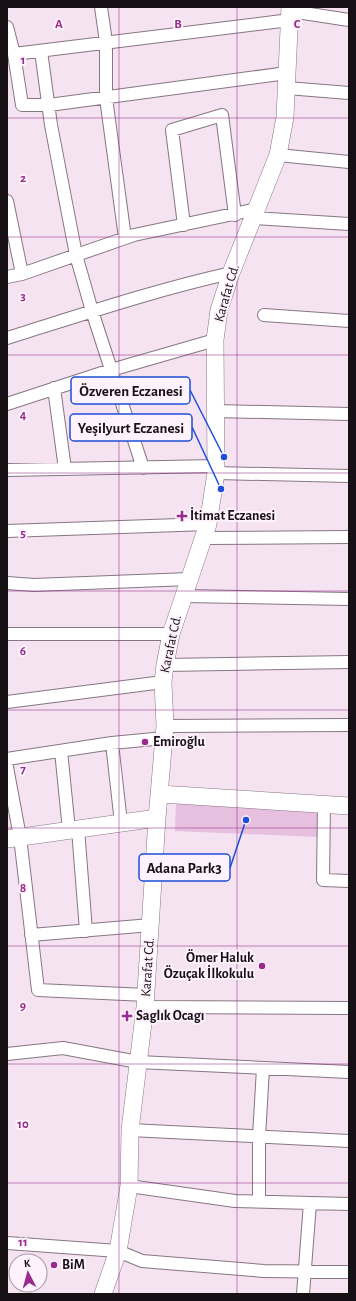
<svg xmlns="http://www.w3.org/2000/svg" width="356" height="1301" font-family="'Alegreya Sans',sans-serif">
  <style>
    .green { fill: #e7c0e0 }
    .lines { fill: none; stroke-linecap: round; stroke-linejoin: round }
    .street-casing { stroke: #867683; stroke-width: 14 }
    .secondary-casing { stroke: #867683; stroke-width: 18 }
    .street { stroke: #fff; stroke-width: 12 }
    .secondary { stroke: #fff; stroke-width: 17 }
    .grid { fill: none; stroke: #982b8c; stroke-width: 1; stroke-opacity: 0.55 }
    .poi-dot { fill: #982b8c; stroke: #fef3fc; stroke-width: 1.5 }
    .labels { text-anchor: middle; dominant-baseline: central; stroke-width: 4; stroke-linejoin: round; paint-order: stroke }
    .street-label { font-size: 14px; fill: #171015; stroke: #fef3fc }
    .poi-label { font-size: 14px; font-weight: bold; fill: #171015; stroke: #fef3fc; text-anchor: start }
    .grid-label { font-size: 13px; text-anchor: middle; font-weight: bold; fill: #982b8c; stroke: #fef3fc; stroke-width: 4; stroke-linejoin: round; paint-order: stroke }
    .leader { fill: none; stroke: #1d4ed8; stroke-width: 1.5 }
    .callout-dot { fill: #1d4ed8; stroke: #fef3fc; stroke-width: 1.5 }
    .callout { fill: #fef3fc; stroke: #1d4ed8; stroke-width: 1.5 }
    .callout-label { font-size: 15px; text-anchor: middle; font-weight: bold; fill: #171015 }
  </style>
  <rect width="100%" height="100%" fill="#f6e3f2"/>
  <path class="green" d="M176,802l141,8v27l-142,-6z"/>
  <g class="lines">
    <defs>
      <path id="street" d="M101,7l5,35v56l19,140
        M290,11l59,9
        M7,27l7,27 8,51h27l238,-32
        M41,51l10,74 25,130 16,56 51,157
        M14,54l276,-34
        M287,88l62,5
        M278,155l71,7
        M7,201l15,73
        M253,218l96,6
        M184,225l-12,-95 50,-15 13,100
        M7,277l15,-3 112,-39 123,-26
        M264,315l85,6
        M7,338c74,-23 148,-48 224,-65
        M54,388l11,81
        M7,404l104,-34 104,-30
        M216,411l133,3
        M7,470l209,-4
        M216,473l133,3
        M7,531l201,-7
        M203,538l146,-1
        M7,583l27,2 155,-6
        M183,596l166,3
        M7,634h164
        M165,665l184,-3
        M7,702l156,-20
        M165,726l184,-1
        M112,743l9,80
        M61,751l8,79
        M7,759l105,-16 52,-5
        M7,767l13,70 18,153 108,5
        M324,804l-1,76 26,1
        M78,829l8,102
        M31,935l120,-10
        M145,1007l203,1
        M7,1054l56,-6 75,14 211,10
        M130,1130l219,11
        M129,1186l106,15 114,3
        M259,1201v-64l4,-69
        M7,1243l111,8 24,10 122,10 85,1
        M303,1294l7,-91"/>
      <path id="secondary" d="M160,794l189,12
        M7,839l150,-21
        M103,1294l15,-43 11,-65 1,-56 15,-123 12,-189 8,-92 -2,-44 2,-17 6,-31 37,-110 8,-51 -1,-133 4,-30 12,-37 47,-118 7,-38 5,-110"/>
    </defs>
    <use href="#street" class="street-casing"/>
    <use href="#secondary" class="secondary-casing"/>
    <use href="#street" class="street"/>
    <use href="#secondary" class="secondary"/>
  </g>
  <path class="grid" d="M119,7v1287M237,7v1287M7,118h342M7,237h342M7,355h342M7,473h342M7,591h342M7,710h342M7,828h342M7,946h342M7,1064h342M7,1183h342"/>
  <g class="poi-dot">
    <path d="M180 510h4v4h4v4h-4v4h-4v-4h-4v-4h4z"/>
    <circle cx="145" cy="742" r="4"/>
    <circle cx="262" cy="966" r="4"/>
    <path d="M125 1010h4v4h4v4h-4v4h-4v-4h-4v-4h4z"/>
    <circle cx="54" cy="1265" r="4"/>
  </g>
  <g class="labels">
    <g class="street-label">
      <text transform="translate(227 293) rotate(-74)">Karafat Cd.</text>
      <text transform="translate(171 644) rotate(-78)">Karafat Cd.</text>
      <text transform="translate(148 967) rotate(-86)">Karafat Cd.</text>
    </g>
    <g class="poi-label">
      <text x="190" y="516">İtimat Eczanesi</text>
      <text x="153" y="742">Emiroğlu</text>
      <text x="254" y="958" text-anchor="end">Ömer Haluk<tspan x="254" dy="16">Özuçak İlkokulu</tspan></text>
      <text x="136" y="1016">Saglık Ocagı</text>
      <text x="62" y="1265">BiM</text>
    </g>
  </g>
  <g class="grid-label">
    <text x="59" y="28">A</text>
    <text x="178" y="28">B</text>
    <text x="297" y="28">C</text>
    <text x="23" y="64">1</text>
    <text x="23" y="182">2</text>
    <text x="23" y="300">3</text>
    <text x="23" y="419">4</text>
    <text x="23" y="537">5</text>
    <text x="23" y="655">6</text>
    <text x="23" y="773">7</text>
    <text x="23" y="892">8</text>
    <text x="23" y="1010">9</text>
    <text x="23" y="1128">10</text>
    <text x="23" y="1246">11</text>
  </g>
  <path class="leader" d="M224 457L190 390M221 489L192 427M246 820L230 868"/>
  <g class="callout-dot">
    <circle cx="224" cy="457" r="4"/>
    <circle cx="221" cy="489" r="4"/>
    <circle cx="246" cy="820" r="4"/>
  </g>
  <g class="callout">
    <rect x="71" y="377" width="119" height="27" rx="4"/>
    <rect x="70" y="414" width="122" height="27" rx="4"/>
    <rect x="139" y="854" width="91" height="27" rx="4"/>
  </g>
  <g class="callout-label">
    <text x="131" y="396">Özveren Eczanesi</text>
    <text x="131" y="433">Yeşilyurt Eczanesi</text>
    <text x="184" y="873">Adana Park3</text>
  </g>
  <rect width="356" height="1301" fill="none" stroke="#171015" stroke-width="16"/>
  <g transform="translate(28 1273) rotate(354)"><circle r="19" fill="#fef3fc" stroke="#a298a0"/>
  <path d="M0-3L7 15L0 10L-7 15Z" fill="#982b8c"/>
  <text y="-6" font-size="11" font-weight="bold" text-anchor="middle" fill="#171015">K</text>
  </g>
</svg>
